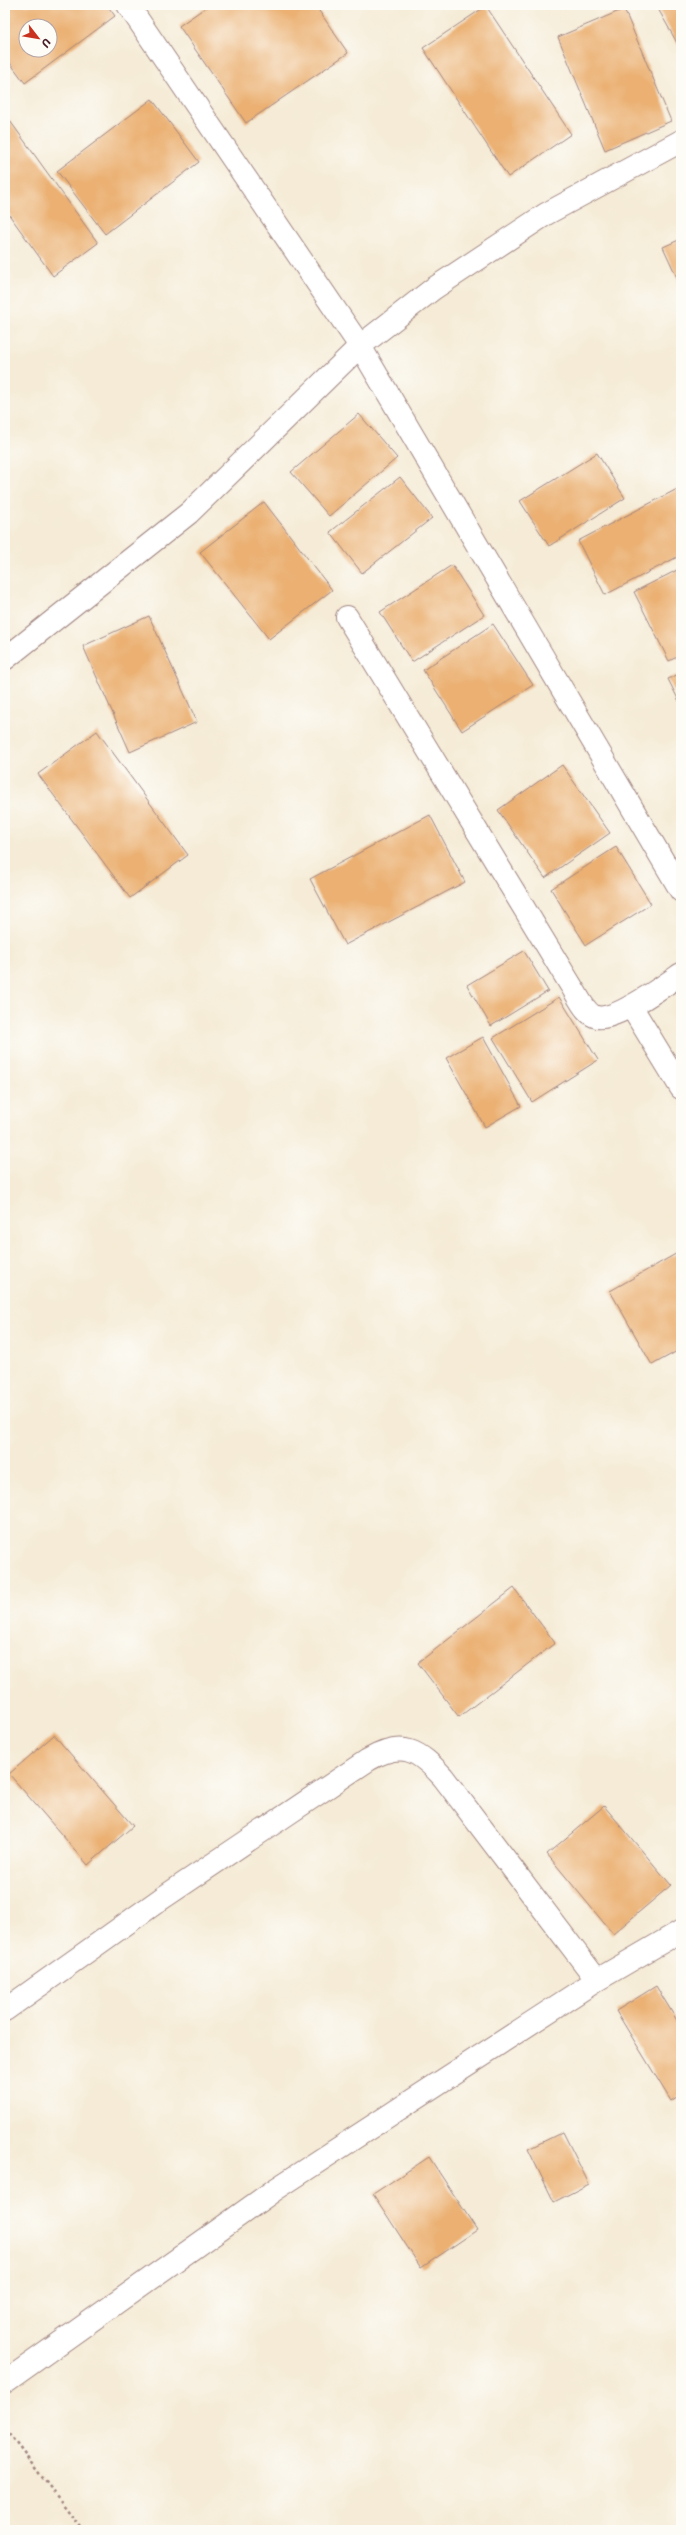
<svg xmlns="http://www.w3.org/2000/svg" width="686" height="2535" font-family="Sriracha,sans-serif">
  <style>
    .building { fill: #ebb072; fill-rule: evenodd }
    .lines { fill: none; stroke-linecap: round; stroke-linejoin: round }
    .minor-casing { stroke: #a08580; stroke-width: 24 }
    .path { stroke: #a08580; stroke-width: 2.5; stroke-dasharray: 3 3; stroke-linecap: butt }
    .minor { stroke: #fff; stroke-width: 22 }
  </style>
  <rect width="100%" height="100%" fill="#fdfcf7"/>
  <filter id="ink" filterUnits="userSpaceOnUse"><feTurbulence type="fractalNoise" baseFrequency=".025" numOctaves="2"/><feDisplacementMap in="SourceGraphic" scale="8" xChannelSelector="R" yChannelSelector="G"/><feConvolveMatrix kernelMatrix="1 2 1 2 8 2 1 2 1" color-interpolation-filters="sRGB"/></filter>
  <filter id="wash" filterUnits="userSpaceOnUse"><feTurbulence type="fractalNoise" baseFrequency=".012" numOctaves="4" result="noise"/><feDisplacementMap in="SourceGraphic" scale="16" xChannelSelector="R" yChannelSelector="G"/><feGaussianBlur stdDeviation="0.9" result="paint"/><feColorMatrix in="noise" values="0 0 0 0 0 0 0 0 0 0 0 0 0 0 0 0 0 1.4 0 .05"/><feComposite in="paint" operator="in"/></filter>
  <g filter="url(#wash)">
    <rect width="100%" height="100%" fill="#f5ebd6"/>
    <g id="blocks">
      <path class="building" d="M5,5h102l8,11 -90,67 -20,-27zM26,26h24v24h-24z
        M209,5h106l33,48 -102,70 -67,-97z
        M656,5h25v45z
        M486,6l85,128 -63,43 -85,-129z
        M624,9l47,112 -66,29 -47,-113z
        M152,99l47,63 -94,72 -48,-63z
        M5,114l93,129 -45,33 -48,-67z
        M681,239v47l-18,-39z
        M359,414l38,44 -68,58 -38,-44z
        M597,453l28,45 -76,48 -29,-45z
        M400,477l32,41 -70,55 -32,-41z
        M681,487v68l-76,40 -27,-54z
        M264,502l68,88 -63,49 -69,-87z
        M452,565l32,50 -72,47 -32,-50z
        M681,568v87l-12,6 -35,-69z
        M149,616l48,106 -67,30 -47,-106z
        M493,624l40,61 -71,46 -39,-61z
        M681,673v32l-13,-26z
        M97,731l91,124 -58,43 -92,-124z
        M562,765l48,68 -65,45 -47,-68z
        M430,815l35,67 -120,63 -35,-66z
        M616,847l35,57 -65,41 -35,-56z
        M524,951l24,40 -57,35 -24,-41z
        M559,997l39,63 -66,42 -39,-64z
        M483,1037l38,69 -36,21 -39,-69z
        M681,1251v98l-29,16 -42,-74z
        M514,1588l41,55 -96,74 -41,-54z
        M54,1735l79,91 -45,39 -79,-91z
        M604,1806l67,79 -58,49 -66,-80z
        M656,1986l25,41v67l-10,7 -55,-90z
        M563,2132l26,52 -35,18 -26,-53z
        M429,2157l48,73 -56,38 -48,-74z"/>
    </g>
  </g>
  <g filter="url(#ink)">
    <use href="#blocks" fill-opacity="0" stroke="#a08580" stroke-width="1"/>
    <g class="lines">
      <defs>
        <path id="minor" d="M128,5l232,341 321,545
          M347,617l228,375c5,8 12,23 22,25 18,4 68,-32 84,-43
          M5,659l184,-146 171,-167 73,-57 113,-75 135,-73
          M631,1006l50,82
          M5,2010l156,-111 207,-139c35,-20 50,-10 75,17l154,203
          M5,2382l271,-193 321,-209 84,-49"/>
      </defs>
      <use href="#minor" class="minor-casing"/>
      <path class="path" d="M5,2429l78,101"/>
      <use href="#minor" class="minor"/>
    </g>
  </g>
  <rect width="686" height="2535" fill="none" stroke="#fdfcf7" stroke-width="20"/>
  <g transform="translate(38 38) rotate(121)"><circle r="19" fill="#fdfcf7" stroke="#b5a4a5"/>
  <path d="M0-3L7 15L0 10L-7 15Z" fill="#c8321e"/>
  <text y="-6" font-size="11" font-weight="bold" text-anchor="middle" fill="#4a1f2b">U</text>
  </g>
</svg>
